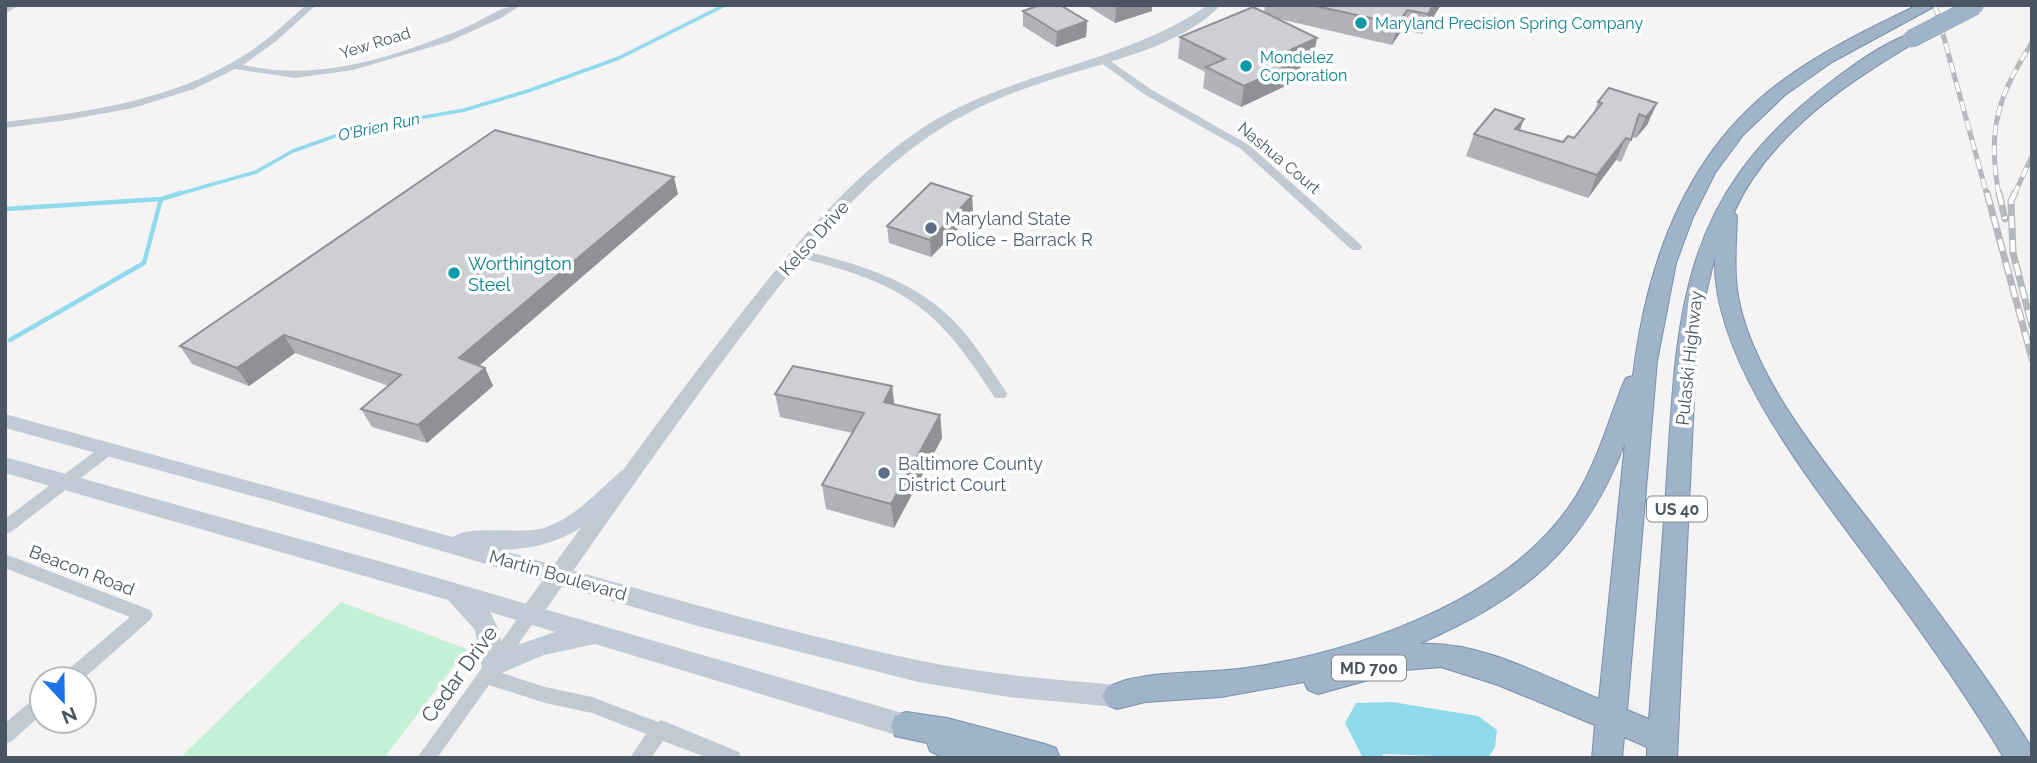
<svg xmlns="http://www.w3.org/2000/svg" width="2037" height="763" font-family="Raleway,sans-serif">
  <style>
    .green { fill: #c3f1d5 }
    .water { fill: #90daee }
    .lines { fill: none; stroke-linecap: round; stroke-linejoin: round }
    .stream-far1 { stroke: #90daee; stroke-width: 3.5 }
    .stream { stroke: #90daee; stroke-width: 4.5 }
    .trunk-casing { stroke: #7690ad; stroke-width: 2 }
    .minor { fill: #c1cad2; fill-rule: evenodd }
    .tertiary { fill: #c1cad2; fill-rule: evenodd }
    .secondary { fill: #c1cbd6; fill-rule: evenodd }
    .trunk { fill: #9fb4c9; fill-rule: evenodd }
    .rail-far1-casing { stroke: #b5b8bd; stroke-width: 5 }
    .rail-casing { stroke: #b5b8bd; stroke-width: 7 }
    .rail-far1 { stroke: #fff; stroke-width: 3.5; stroke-dasharray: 10; stroke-linecap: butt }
    .rail { stroke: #fff; stroke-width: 4.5; stroke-dasharray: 12; stroke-linecap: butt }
    .trunk-bridge-casing { stroke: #7690ad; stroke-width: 18; stroke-linecap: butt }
    .trunk-bridge { stroke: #9fb4c9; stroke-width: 17 }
    .wall { fill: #b0b2b7 }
    .shaded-wall { fill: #909195 }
    .building { fill: #cdcfd5; stroke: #909195; stroke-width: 2 }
    .culture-dot { fill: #0f9aa8; stroke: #fff; stroke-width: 2.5 }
    .service-dot { fill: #5c6f8a; stroke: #fff; stroke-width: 2.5 }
    .labels { text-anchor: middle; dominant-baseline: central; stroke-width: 7; stroke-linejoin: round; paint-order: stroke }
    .far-culture-label { font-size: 16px; fill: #0d838f; stroke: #fff; text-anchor: start }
    .far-street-label { font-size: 16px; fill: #4a5661; stroke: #fff }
    .far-water-label { font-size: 16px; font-style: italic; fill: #0c7c9b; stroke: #fff }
    .shield { fill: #fff; stroke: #808990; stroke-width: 2 }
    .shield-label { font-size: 16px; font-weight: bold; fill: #4a5661 }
    .service-label { font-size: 18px; fill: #4e5e75; stroke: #fff; text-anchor: start }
    .street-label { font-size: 18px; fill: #4a5661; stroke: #fff }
    .culture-label { font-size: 18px; fill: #0d838f; stroke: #fff; text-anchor: start }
    .near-street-label { font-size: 21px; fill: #4a5661; stroke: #fff }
  </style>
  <rect width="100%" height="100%" fill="#f5f3f3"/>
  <path class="green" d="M341,602l126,47 -83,109h-204z"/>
  <path class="water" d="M1392,702l86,14 19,14 -2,17 -7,11 -105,-4v4h-20l-18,-35 11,-20z"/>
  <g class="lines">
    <path class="stream-far1" d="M175,195l81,-23 37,-21 59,-21 112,-20 64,-19 91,-33 106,-53"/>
    <path class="stream" d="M5,209l156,-10
      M10,340l134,-77 17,-64 20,-6"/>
    <defs>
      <path id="trunk" d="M1918,5h19l-105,57 -47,33 -42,40 -28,38 -22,44 -17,46 -19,98 -30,349 22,9c6,-81 13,-162 18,-243 10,-161 13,-274 150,-383 24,-19 65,-51 94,-59l5,2v6c-70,41 -147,93 -182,170l3,4c-1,30 -4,61 3,90 19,80 88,161 137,225 54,71 107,141 155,217v10h-28c-37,-62 -77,-119 -120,-177 -61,-85 -174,-217 -169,-325l-13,54 -6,47 -19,401h-30v-11l-23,-10 -2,21h-30l3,-33 -97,-40 -57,-18 -36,3 -87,24 -10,-4 -4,-8 -83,15 -76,5 -28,7 -10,-4 -5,-9 5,-9 19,-7c41,-10 85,-6 127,-13 113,-18 264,-71 325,-174 20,-34 31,-73 45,-109l3,-6 7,-2c13,-109 51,-219 141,-289 44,-34 94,-58 144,-82zM1625,443l-26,256c-56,-23 -120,-59 -180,-55 104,-46 165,-93 206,-201z
        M906,712l41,6 98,26 11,4 4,10h-116l-14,-7 -3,-8 -32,-7 -4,-10 4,-10z"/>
    </defs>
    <use href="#trunk" class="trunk-casing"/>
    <path class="minor" d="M8,5h11l-14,9v-7z
      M306,5h10l-41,37 -32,23c77,17 147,-7 219,-36 19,-7 39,-24 59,-24l-20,13 -53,24 -95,28 -58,8 -60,-9 -41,20 -61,19 -66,12 -62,8v-6c83,-10 166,-21 238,-66 23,-14 43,-33 63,-51z
      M1100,58h6l46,32 97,55 111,99 2,3 -2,3h-8l-111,-101 -97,-55 -44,-32z
      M798,249c51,13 103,26 144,61 26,22 44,52 63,80l2,4 -2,4h-10c-61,-96 -93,-114 -201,-142l-2,-3 2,-3z
      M107,444l5,2 2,4 -2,4 -101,78 -6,2v-15l97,-73z
      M5,554l145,56 3,5 -3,5 -67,59h-22l3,-6 66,-56 -125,-49z
      M529,609l6,2 3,5 -39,56 46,15 47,10 66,25 3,-2 78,32 2,6h-33l-45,-17 -12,17h-21l16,-24 -54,-21 -47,-10 -56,-18 -52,73h-20l106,-147z
      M42,695v19l-30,27 -7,3v-21l31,-26z"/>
    <path class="tertiary" d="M1208,5h13c-42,43 -113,56 -168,74 -41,13 -80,29 -116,52 -80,52 -140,131 -197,207 -70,93 -136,189 -203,284l-8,3 -8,-3 -3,-6 3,-6c69,-94 136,-189 208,-281 58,-74 118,-152 198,-204 88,-55 196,-61 281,-120z"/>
    <path class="secondary" d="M5,414l448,123c16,-12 64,-3 87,-8 32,-8 57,-37 81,-58h14l3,6 -3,6c-44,41 -71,65 -134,67 138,39 276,80 416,110 66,14 133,19 200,25l9,3 3,8 -3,8 -9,3 -109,-10 -90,-15 -220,-56 -427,-125 -266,-73z
      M5,457l395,110 506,147 9,4 4,8 -4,8 -9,4 -311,-94 -51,11 -52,22 -9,-3 -8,-44 -27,-30 -443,-127zM490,612l65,20 -52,18 -5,-22z"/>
    <use href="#trunk" class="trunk"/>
    <defs>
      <path id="rail-far1" d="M1935,5l52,190
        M1999,195c-12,-63 -2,-99 33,-152
        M2014,195l18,-39"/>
      <path id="rail" d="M1987,193l45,166
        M1999,193l6,26
        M2015,193l-4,8 2,52 19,73"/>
    </defs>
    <use href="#rail-far1" class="rail-far1-casing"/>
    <use href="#rail" class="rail-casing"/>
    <use href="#rail-far1" class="rail-far1"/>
    <use href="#rail" class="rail"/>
    <defs>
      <path id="trunk-bridge" d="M1911,39l64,-33"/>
    </defs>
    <use href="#trunk-bridge" class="trunk-bridge-casing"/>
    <use href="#trunk-bridge" class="trunk-bridge"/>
  </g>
  <path class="wall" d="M1086,5h66v6l-37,12z
    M1265,5h176l-19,29 -20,-4 -10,15 -117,-27 38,41 -12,5 -3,16 -57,27 -38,-19 2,-16 -27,-14 2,-21 84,-24z
    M1023,11l64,10 -1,16 -30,10 -33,-21z
    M1598,102l59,1 -10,22 -11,13 -4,-1 -11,25 -5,-2 -28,38 -122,-42 8,-22 50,-15 -4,11 43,12 11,-4 19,-24z
    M678,194l-199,172 6,2 8,18 -66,57 -55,-16 -11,-18 28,-23 -94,-33 -46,33 -57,-22 -12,-18z
    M972,196l1,17 -42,44 -42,-14 -2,-17z
    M892,386l2,18 46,11 2,23 -48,90 -68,-19 -4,-24 30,-52 -72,-16 -5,-23z"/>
  <path class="shaded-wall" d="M1116,5h36v6l-37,12z
    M1433,5h8l-19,29 6,-20z
    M1407,10l-5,20 -10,15 6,-21z
    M1087,21l-1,16 -30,10 1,-15z
    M1317,38l-4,21 -12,5 -3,16 -57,27 3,-21 42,-34z
    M1657,103l-10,22 -11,13 10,-21z
    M1524,119l-8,21 -1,-11z
    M1626,138l-10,22 -28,38 9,-23z
    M674,177l4,17 -211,182 -8,-18z
    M972,196l1,17 -42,44 -1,-17z
    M284,335l11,18 -46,33 -12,-18z
    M485,368l8,18 -66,57 -9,-18z
    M892,386l3,24 -11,-8z
    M940,415l2,23 -48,90 -3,-24z"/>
  <path class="building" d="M1040,5h20l27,16 -30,11 -34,-21z
    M1311,5h122l-5,9 -21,-4 -9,14z
    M1253,7l64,31 -31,14 16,7 -58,27 -38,-19 19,-8 -45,-22z
    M1609,88l48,15 -11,14 -7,-3 -8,26 -5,-2 -29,37 -123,-41 21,-25 29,10 -9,10 48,13 5,-6 6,2 28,-35 -4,-1z
    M495,130l179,47 -215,181 26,10 -67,57 -57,-16 40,-34 -117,-40 -47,33 -57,-22z
    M931,183l41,13 -42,44 -43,-14z
    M793,366l99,20 -8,16 56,13 -49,89 -69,-19 42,-72 -89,-19z"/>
  <g class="culture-dot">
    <circle cx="1361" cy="23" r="7"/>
    <circle cx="1246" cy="66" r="7"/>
    <circle cx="454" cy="273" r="7"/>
  </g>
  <g class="service-dot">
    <circle cx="931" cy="228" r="7"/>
    <circle cx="884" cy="473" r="7"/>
  </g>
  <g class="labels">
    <g class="far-culture-label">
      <text x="1375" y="23">Maryland Precision Spring Company</text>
      <text x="1260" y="57">Mondelez<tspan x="1260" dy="18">Corporation</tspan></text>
    </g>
    <g class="far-street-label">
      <text transform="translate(375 43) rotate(-17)">Yew Road</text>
      <text transform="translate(1279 158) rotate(40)">Nashua Court</text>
    </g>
    <g class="far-water-label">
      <text transform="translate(379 127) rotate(-12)">O'Brien Run</text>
    </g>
    <g class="shield">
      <rect x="1647" y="496.5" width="60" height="25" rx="5"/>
      <rect x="1332" y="655.5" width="74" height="25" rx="5"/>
    </g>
    <g class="shield-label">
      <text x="1677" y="509">US 40</text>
      <text x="1369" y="668">MD 700</text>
    </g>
    <g class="service-label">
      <text x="945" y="218">Maryland State<tspan x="945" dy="21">Police - Barrack R</tspan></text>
      <text x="898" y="463">Baltimore County<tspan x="898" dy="21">District Court</tspan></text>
    </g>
    <g class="street-label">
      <text transform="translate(814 238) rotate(-48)">Kelso Drive</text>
      <text transform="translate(1689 358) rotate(-84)">Pulaski Highway</text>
      <text transform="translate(82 570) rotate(21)">Beacon Road</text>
      <text transform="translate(558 575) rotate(16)">Martin Boulevard</text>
    </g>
    <g class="culture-label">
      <text x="468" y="263">Worthington<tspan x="468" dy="21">Steel</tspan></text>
    </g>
    <g class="near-street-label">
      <text transform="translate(459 674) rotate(-54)">Cedar Drive</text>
    </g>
  </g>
  <rect width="2037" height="763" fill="none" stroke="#4a5661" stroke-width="14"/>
  <g transform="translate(63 700) rotate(158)"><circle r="33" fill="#ffffff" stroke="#b7bbc0" stroke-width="2"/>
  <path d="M0-5L12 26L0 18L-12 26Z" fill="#1a73e8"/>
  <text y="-10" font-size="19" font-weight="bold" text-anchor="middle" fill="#4a5661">N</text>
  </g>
</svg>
